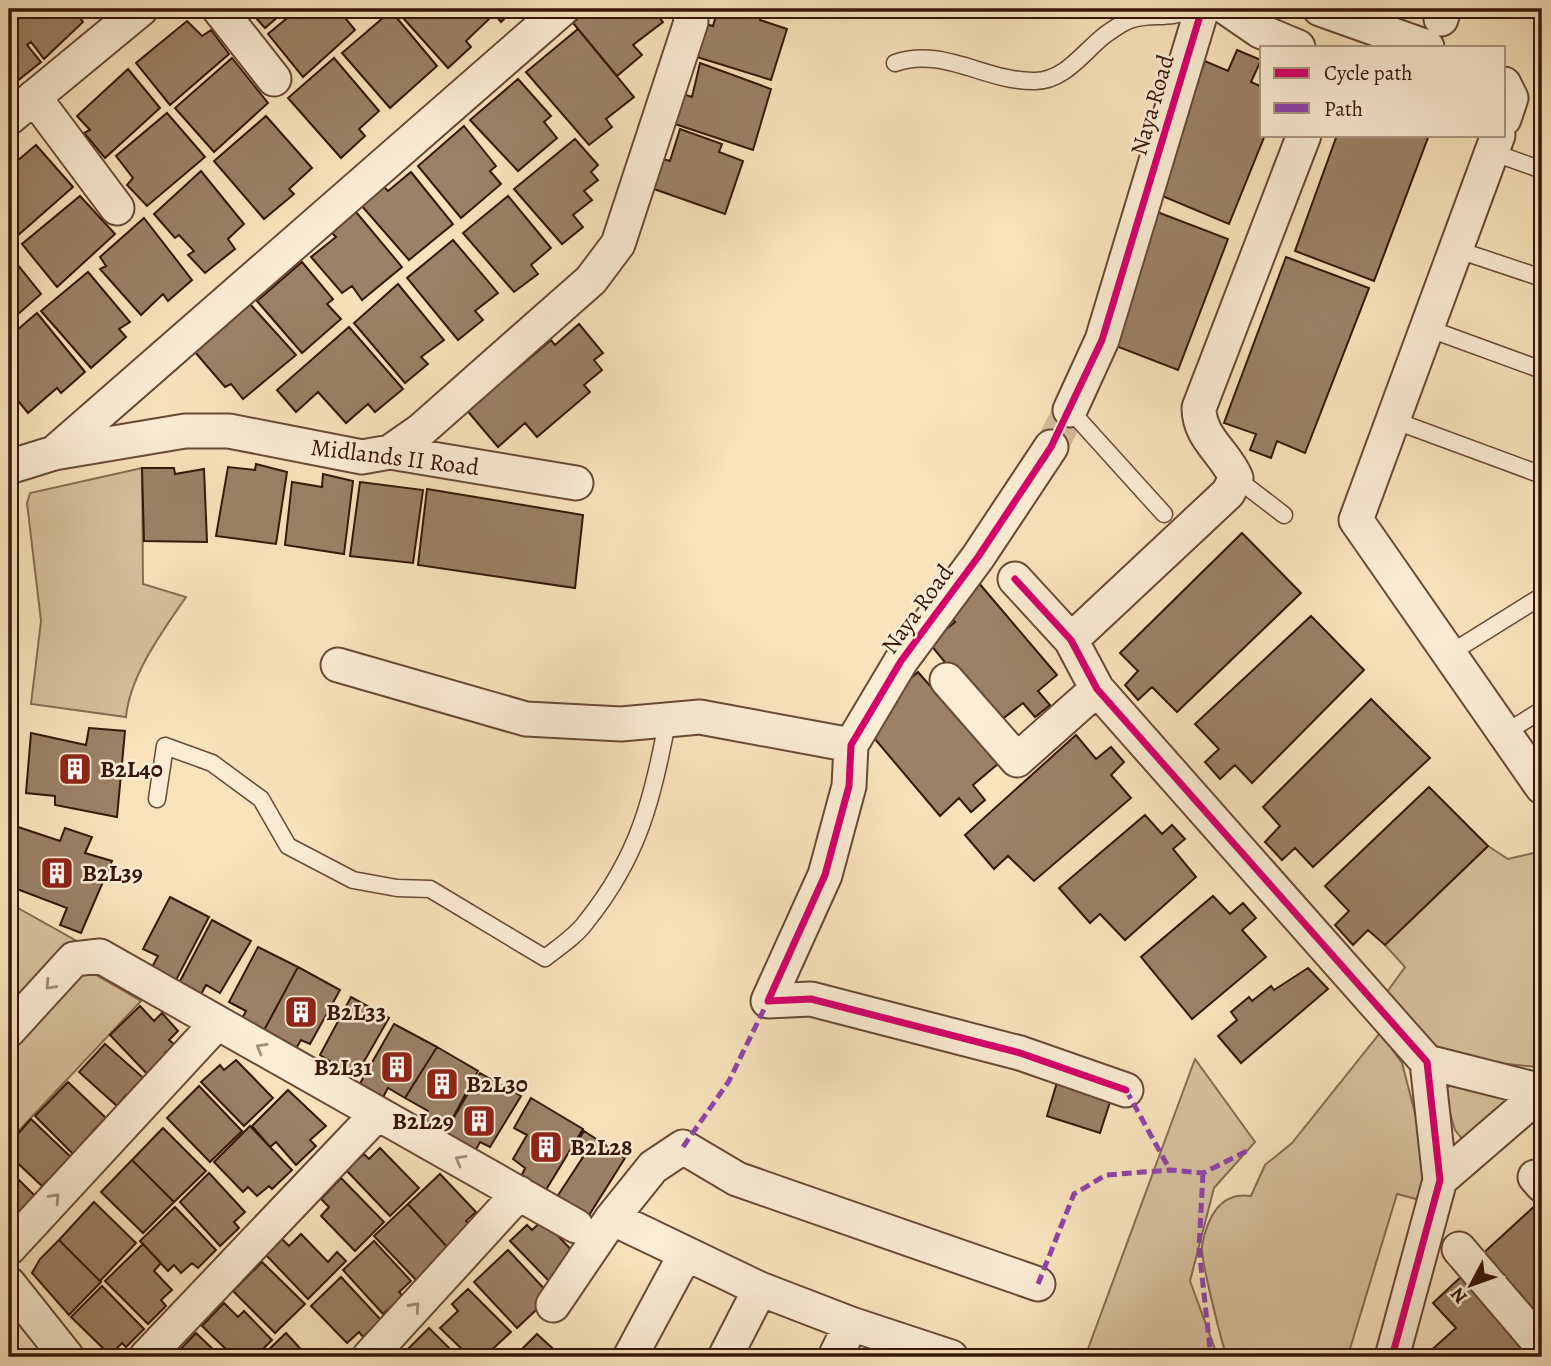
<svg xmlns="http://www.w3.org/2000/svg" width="1551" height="1366" font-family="Alegreya,serif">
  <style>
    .green { fill: #d8c09e; stroke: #886b53; stroke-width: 2 }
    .building { fill: #9c8166; stroke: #371608; stroke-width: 2 }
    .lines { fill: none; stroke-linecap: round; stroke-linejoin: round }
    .minor-tunnel { stroke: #d2ba99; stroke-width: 33; stroke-dasharray: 33 17; stroke-linecap: butt }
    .service-casing { stroke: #684935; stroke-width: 19 }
    .minor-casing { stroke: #684935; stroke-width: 37 }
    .service { stroke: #fbedd4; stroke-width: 16 }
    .minor { stroke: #fbedd4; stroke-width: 33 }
    .quiet { stroke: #8e44ad; stroke-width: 5; stroke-dasharray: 10 5; stroke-linecap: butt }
    .cycleway-casing { stroke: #fbedd4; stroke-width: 11 }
    .cycleway { stroke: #d6006c; stroke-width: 7 }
    .oneway { stroke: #a38c78 }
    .labels { text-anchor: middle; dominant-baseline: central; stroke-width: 5; stroke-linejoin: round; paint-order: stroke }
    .street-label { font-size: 24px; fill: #371608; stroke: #fbedd4 }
    .poi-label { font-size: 24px; font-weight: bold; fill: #371608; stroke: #fbedd4; text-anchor: start }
  </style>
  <rect width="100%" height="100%" fill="#f9e3bd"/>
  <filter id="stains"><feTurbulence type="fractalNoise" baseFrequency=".00286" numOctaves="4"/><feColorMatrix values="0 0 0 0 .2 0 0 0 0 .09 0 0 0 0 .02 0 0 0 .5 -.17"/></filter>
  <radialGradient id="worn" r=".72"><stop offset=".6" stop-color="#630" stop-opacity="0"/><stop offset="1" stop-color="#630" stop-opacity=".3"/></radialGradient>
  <path class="green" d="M142,468l1,116 43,13c-24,35 -56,78 -60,120l-95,-13 10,-83 -14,-118 3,-10z
    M1488,846l20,13 34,-8v216c-27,-1 -89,-9 -112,-25 -16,-11 -30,-35 -43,-50l18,-25 -20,-22z
    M9,903l73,41 -73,64z
    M82,975h14l45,26 -132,140v-94l62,-67z
    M1380,1033l22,30 29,112 -7,26 -27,-7 -48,158 16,5h-138c-5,-13 -27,-100 -25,-111 5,-28 18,-55 49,-50l14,-31 27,-22z
    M1195,1059l60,83 -41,46 -24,93 28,76h-133z
    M1450,1084l55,12 3,7 -45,37 -8,-10 -11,-37z"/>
  <path class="building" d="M9,9h64l10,13 -39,37 -13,-17 -4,3 14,17 -25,20 -3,-4 -4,4z
    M248,9h39l-22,19z
    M298,9h40l17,21 -52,47 -35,-43z
    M395,9h85l9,10 -23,22 5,6 -23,21z
    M490,9h25l-14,13z
    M588,9h64l11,13 -30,23 9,10 -25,21 -44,-53z
    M718,9h40l5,1 -3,10 27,9 -16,51 -74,-23 9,-33 7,2z
    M391,11l46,55 -47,42 -48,-55z
    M187,21l15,15 9,-6 18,24 -59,51 -34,-42z
    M578,29l56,68 -28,22 6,8 -23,18 -63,-73z
    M1237,50l24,10 -10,22 11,5v48h3l-36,89 -74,-31 50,-132 23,10z
    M232,58l36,45 -54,49 -39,-44z
    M334,58l45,53 -20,18 6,7 -24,22 -53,-60z
    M700,63l71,26 -18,61 -78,-26 8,-30 9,3z
    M128,69l32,39 -55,50 -21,-25 6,-3 -13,-14z
    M518,79l33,37 -7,6 13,16 -39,33 -48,-51z
    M167,113l38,44 -58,49 -20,-21 6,-7 -17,-22z
    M266,116l46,52 -23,21 5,5 -30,25 -50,-58z
    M464,126l32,40 -6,5 11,13 -40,34 -43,-52z
    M680,129l42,15 -3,8 24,9 -18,53 -71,-25 9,-30 7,2z
    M1337,135h92l-55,146 -79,-30z
    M575,139l23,26 -7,7 7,8 -14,11 8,9 -19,15 10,12 -21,17 -48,-55z
    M36,145l37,42 -57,50 -7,-8v-61z
    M201,171l43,53 -16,15 7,10 -30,24 -17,-18 6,-4 -15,-16 -4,3 -21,-24z
    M411,172l42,52 -44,36 -48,-55 22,-19 5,5z
    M80,196l35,38 -58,53 -35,-43z
    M508,196l43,52 -20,17 7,9 -24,18 -51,-59z
    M1152,210l76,29 -50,131 -75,-29z
    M356,212l46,55 -40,33 -10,-14 -10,7 -31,-36 25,-20 -4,-4z
    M144,218l48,62 -24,21 -5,-7 -22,21 -41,-46 6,-3 -6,-9z
    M453,240l45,53 -23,18 8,9 -25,20 -51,-62z
    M9,254l32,40 -32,28z
    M1286,257l83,31 -64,165 -28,-12 -6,17 -21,-8 6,-16 -32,-11z
    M302,262l31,37 -6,5 14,15 -39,34 -45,-52z
    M88,272l42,50 -11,7 7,8 -35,31 -50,-57z
    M398,284l46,56 -23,17 7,7 -23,19 -51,-60z
    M250,304l46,51 -53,44 -12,-15 -6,3 -30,-35z
    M37,313l48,59 -24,21 -4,-5 -29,25 -19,-23v-53z
    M579,324l24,29 -9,7 8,10 -18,15 6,7 -53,45 -12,-14 -27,24 -33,-39 36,-31 3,3 47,-40 4,5z
    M349,327l54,62 -28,23 -7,-8 -22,19 -28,-31 -22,20 -19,-22z
    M256,464l31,8 -11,72 -60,-8 12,-69 27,3z
    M142,468h32l1,6 29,-5 3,73 -63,-1z
    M323,474l30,7 -9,73 -59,-9 7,-63 30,5z
    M360,482l63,8 -10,73 -63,-7z
    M427,489l156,26 -8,73 -157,-23z
    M1242,533l59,60 -124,119 -25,-25 -14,13 -13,-15 13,-14 -18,-18z
    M978,582l79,93 -19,16 12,14 -15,12 -12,-14 -27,21 -67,-81 26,-21 -11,-13z
    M1311,616l53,54 -112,113 -17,-18 -15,14 -15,-17 14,-13 -24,-25z
    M918,672l80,92 -25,21 12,15 -14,12 -12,-14 -19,18 -71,-84 22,-22 -8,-8z
    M1371,699l59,59 -117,109 -18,-19 -13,12 -17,-18 15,-16 -17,-19z
    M89,728l36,3 -8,86 -62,-12v-9l-29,-3 5,-60 55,12z
    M1076,735l20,24 15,-12 13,15 -13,13 20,23 -97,83 -26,-25 -14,13 -29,-34z
    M1429,787l59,59 -103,99 -17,-15 -15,15 -18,-20 14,-14 -24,-25z
    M1145,815l17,19 10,-9 13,14 -12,10 23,28 -71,63 -25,-26 -10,9 -31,-35z
    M9,824l51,17 5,-13 27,9 -7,16 27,8 -31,72 -21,-8 7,-17 -58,-22z
    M1213,896l17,18 13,-11 13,15 -14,12 24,27 -74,62 -51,-62z
    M170,897l39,20 -34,65 -24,-13 7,-13 -15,-7z
    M212,920l39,21 -31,52 -14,-8 -7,13 -21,-13z
    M258,947l40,20 -36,67 -22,-12 6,-11 -17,-9z
    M298,967l42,23 -30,54 -9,-4 -7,12 -32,-18z
    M1308,968l20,21 -87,74 -23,-27 19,-16 -6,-8 18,-15 3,4 19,-15 3,4z
    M351,997l38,21 -34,59 -35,-22z
    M140,1006l14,15 8,-8 16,18 -9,9 6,5 -10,8 5,6 -19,19 -41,-43z
    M394,1024l43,23 -32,51 -17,-10 -7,13 -23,-14z
    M105,1044l43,38 -17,18 -5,-5 -9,11 -38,-34z
    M437,1047l41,24 -35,65 -22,-12 7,-13 -23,-13z
    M236,1060l37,38 -29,28 -43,-44 19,-17 4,5z
    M480,1073l41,23 -31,51 -10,-5 -7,13 -30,-19z
    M1058,1079l54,17 -12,37 -53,-17z
    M68,1082l38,36 -13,13 5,4 -21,23 -42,-42z
    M199,1086l43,45 -32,31 -43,-44z
    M288,1090l38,36 -16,14 6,6 -20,19 -20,-23 -6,5 -18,-21z
    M531,1098l52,31 -39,64 -23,-16 4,-9 -12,-9 14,-24 -13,-7z
    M31,1119l44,42 -17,19 -5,-5 -11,11 -33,-31v-11z
    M250,1126l42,44 -20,19 -3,-3 -12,10 -9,-9 -5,5 -29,-30z
    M163,1128l43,43 -32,31 -42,-42z
    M584,1131l41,27 -39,62 -31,-20 28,-43 -11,-6z
    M380,1148l39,40 -29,28 -44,-46 18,-16 5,5z
    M132,1160l42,42 -31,31 -42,-41z
    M9,1170l31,31 -31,24z
    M209,1173l36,39 -11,10 5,6 -19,18 -40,-44z
    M440,1174l36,38 -10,9 6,7 -23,21 -41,-45z
    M341,1178l43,44 -29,29 -34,-35 8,-9 -8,-8z
    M94,1202l42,41 -36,38 -41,-41z
    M1539,1202l3,3v126l-64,-73z
    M408,1204l41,45 -32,32 -43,-45z
    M175,1207l41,43 -18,18 -6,-5 -11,10 -7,-8 -6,6 -28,-30z
    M543,1220l35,37 -27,26 -41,-42 17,-16 5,5z
    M301,1234l27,28 9,-10 9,9 -38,38 -42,-44 16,-16 7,7z
    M59,1240l42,42 -32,33 -37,-42 8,-14z
    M374,1241l37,40 -12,11 4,4 -20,18 -40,-44z
    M143,1244l18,19 -7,8 18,19 -11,10 5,6 -18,18 -43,-43z
    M508,1250l43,46 -34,32 -43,-46z
    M262,1262l43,42 -30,29 -42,-42z
    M1463,1275l73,82h-106l-3,-3 29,-26 -23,-25z
    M341,1277l40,43 -18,17 -4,-5 -12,11 -36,-37z
    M102,1286l42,43 -18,18 -4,-4 -12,12 -39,-38z
    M468,1289l43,43 -27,25h-14l-30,-29 18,-17 -6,-7z
    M224,1303l14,14 6,-6 28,29 -17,17h-21l-32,-31z
    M429,1328l29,29h-58z
    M196,1333l25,24h-48z
    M286,1333l22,24h-47z
    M537,1334l25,23h-48z"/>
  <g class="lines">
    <path class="minor-tunnel" d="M1051,447l19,-37"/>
    <defs>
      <path id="service" d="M895,63c48,-17 91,19 140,18 30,0 49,-30 70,-46 7,-5 19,-14 28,-16 20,-6 38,1 57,-10
        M1492,152l50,18
        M1455,249l87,29
        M1427,328l115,42
        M1070,410l94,104
        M1393,420l149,55
        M1236,478l48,37
        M1449,654l93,-58
        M1505,733l37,-23
        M157,799l8,-53 47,17 49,36 27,47 65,34 44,8 33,1 115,69c14,-11 31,-22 41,-36 54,-67 66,-123 82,-204"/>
      <path id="minor" d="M219,9l55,70
        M1228,9l32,22 38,16
        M1320,9l107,38
        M1441,19l3,-10
        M1504,84l7,14 -7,21
        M34,97l83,111
        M9,118l132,-109
        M1498,135l-142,385 186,267
        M1070,410l32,-70 100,-331
        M1051,447l-73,110 -77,104 -50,84 -2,41 -24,89 -57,126 43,-2 209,54 106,37
        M390,452l30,-21 171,-151 27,-36 73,-222 -2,-13
        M54,453l508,-444
        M9,467l45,-14 131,-22h44l133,26 28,-5 186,31
        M1015,579l56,61 26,49 330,373 13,118 -48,177
        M1071,640l157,-147 8,-15c-11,-26 -37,-40 -37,-70l105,-273
        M338,665l188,54 95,5 79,-7 151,28
        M947,680l70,80 80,-71
        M9,1030l65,-71 26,-3 476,270
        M1427,1062l115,29
        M1535,1177l7,8
        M1440,1180l102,-88
        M612,1218l148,71 91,35 100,33
        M9,1248l208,-225
        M1459,1249l83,97
        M9,1284l58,73
        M553,1305l59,-87 41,-51 30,-20 54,32 301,105
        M146,1357l231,-243
        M369,1357l150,-164
        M630,1357l55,-102
        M725,1357l35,-68
        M835,1357l16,-33"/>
    </defs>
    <use href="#service" class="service-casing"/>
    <use href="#minor" class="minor-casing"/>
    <use href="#service" class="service"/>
    <use href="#minor" class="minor"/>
    <path class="quiet" d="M1126,1090l44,80
      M683,1147l46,-66 39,-80
      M1203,1173l-4,76 12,108
      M1038,1284l36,-90 32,-19 64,-5 33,3 46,-23"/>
    <defs>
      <path id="cycleway" d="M1015,579l56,61 26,49 330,373 13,118 -48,177
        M1126,1090l-106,-37 -209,-54 -43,2 57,-126 24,-89 2,-41 50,-84 77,-104 73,-110 51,-107 100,-331"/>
    </defs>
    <use href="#cycleway" class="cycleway-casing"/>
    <use href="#cycleway" class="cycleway"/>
  </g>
  <defs><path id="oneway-chevron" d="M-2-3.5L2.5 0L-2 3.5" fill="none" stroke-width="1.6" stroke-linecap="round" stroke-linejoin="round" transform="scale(1.75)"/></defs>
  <g class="oneway">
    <use href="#oneway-chevron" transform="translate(50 985) rotate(133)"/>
    <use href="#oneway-chevron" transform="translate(261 1048) rotate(-150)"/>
    <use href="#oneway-chevron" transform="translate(460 1160) rotate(-151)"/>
    <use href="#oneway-chevron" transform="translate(55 1198) rotate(-47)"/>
    <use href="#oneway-chevron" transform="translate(415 1307) rotate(-48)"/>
  </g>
  <defs>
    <symbol id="building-square" viewBox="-11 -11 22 22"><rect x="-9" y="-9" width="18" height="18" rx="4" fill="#8f2418" stroke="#fbedd4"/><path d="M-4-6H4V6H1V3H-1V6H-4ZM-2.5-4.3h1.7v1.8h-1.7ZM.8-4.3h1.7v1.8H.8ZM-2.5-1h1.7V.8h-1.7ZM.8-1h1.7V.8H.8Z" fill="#fff"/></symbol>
  </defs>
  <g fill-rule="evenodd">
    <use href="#building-square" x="56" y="750" width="38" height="38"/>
    <use href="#building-square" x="38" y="854" width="38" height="38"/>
    <use href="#building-square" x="282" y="993" width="38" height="38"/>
    <use href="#building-square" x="378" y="1048" width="38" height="38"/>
    <use href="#building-square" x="423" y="1065" width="38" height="38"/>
    <use href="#building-square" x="460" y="1102" width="38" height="38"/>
    <use href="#building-square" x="527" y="1128" width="38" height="38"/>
  </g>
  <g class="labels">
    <g class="street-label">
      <text transform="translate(1152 105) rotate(-74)">Naya Road</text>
      <text transform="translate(395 457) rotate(7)">Midlands II Road</text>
      <text transform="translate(917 609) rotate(-54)">Naya Road</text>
    </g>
    <g class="poi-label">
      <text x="100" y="769">B2L40</text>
      <text x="82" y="873">B2L39</text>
      <text x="326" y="1012">B2L33</text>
      <text x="372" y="1067" text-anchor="end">B2L31</text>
      <text x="466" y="1084">B2L30</text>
      <text x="454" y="1121" text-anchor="end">B2L29</text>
      <text x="570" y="1147">B2L28</text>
    </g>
  </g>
  <rect width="1551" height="1366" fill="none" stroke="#f9e3bd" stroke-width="35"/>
  <rect x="10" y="10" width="1530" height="1345" fill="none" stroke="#371608" stroke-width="3.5"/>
  <rect x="18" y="18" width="1516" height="1331" fill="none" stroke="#371608" stroke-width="2"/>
  <rect x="1260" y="46" width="245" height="91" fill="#fbedd4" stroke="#ad9782" stroke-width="2"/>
  <rect x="1274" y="68" width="35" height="10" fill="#d6006c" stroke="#ad9782" stroke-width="2"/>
  <text x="1324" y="80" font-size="21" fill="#371608">Cycle path</text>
  <rect x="1274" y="103" width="35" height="10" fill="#8e44ad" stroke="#ad9782" stroke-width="2"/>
  <text x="1324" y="116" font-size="21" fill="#371608">Path</text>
  <g transform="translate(1471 1285) rotate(229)" stroke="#fbedd4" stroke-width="5" paint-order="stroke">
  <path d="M0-5L12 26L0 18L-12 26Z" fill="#371608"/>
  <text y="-10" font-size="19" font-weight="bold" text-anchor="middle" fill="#371608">N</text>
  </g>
  <rect width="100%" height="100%" filter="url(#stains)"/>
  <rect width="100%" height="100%" fill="url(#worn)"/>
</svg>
